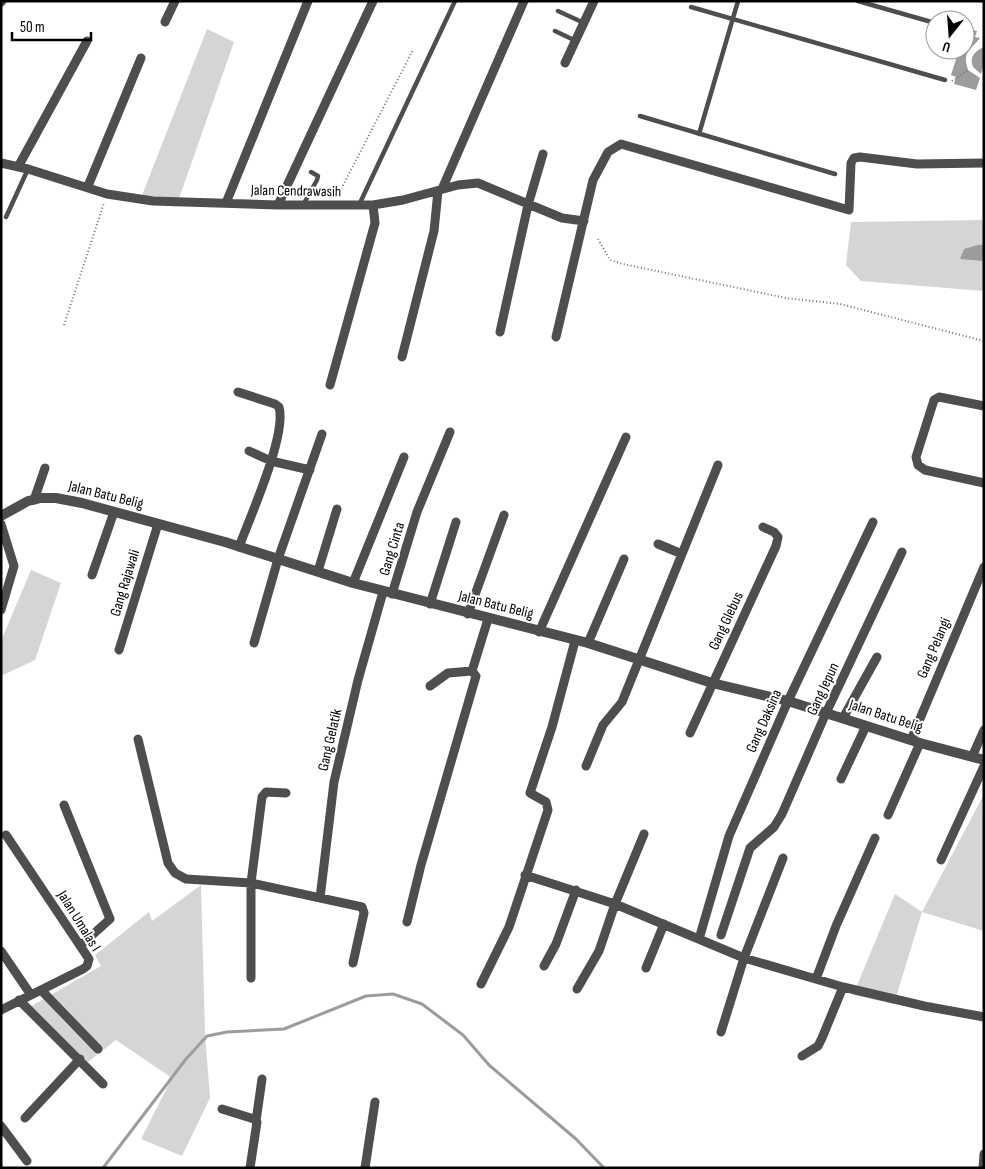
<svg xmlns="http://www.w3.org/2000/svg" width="985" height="1169" font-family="'Sofia Sans Condensed',sans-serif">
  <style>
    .green { fill: #d5d5d5 }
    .water { fill: #9c9c9c }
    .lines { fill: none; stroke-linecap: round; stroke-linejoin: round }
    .stream { stroke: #9c9c9c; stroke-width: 3 }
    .path { stroke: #707070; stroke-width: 2; stroke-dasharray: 1 2.5; stroke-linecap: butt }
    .service { stroke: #4e4e4e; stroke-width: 4.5 }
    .minor { stroke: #4e4e4e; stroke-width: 9 }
    .tertiary { stroke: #4e4e4e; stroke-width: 10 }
    .labels { text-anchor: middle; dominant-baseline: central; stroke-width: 4; stroke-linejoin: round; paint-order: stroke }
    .street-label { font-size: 15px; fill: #000; stroke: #fff }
  </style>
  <rect width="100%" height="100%" fill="#fff"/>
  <path class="green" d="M207,29l27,13 -58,165 -35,-9z
    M984,220v71l-123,-10 -15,-16 5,-43z
    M31,570l30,13 -26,77 -34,16v-35z
    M984,794v137l-62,-19 -28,92 -41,-9 42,-101 27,18z
    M201,885l4,148 5,65 -28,58 -41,-17 31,-61 -56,-38 -28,22 -60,-54 73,-42 -6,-11 54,-43 3,9z"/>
  <path class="water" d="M965,28l12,3 -2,6 5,1c-10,13 -18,13 -12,32l12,8 -4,12 -22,-6 2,-7 -5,-2 8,-25h6z
    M984,47v17l-3,10 -8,-7c-4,-10 2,-16 11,-20z
    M978,245h6v16l-24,-2 4,-10z"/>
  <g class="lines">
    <path class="stream" d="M103,1168l83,-109 21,-23 20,-4 57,-3 82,-33 27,-2 29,10 41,31 26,30 87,74 28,29"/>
    <path class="path" d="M952,81l16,-11
      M338,195l75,-145
      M598,239l12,21 13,4 163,34 54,6 144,37
      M64,325l40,-122"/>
    <path class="service" d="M858,1l77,22
      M691,7l254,73
      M558,11l26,12
      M555,31l21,10
      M640,116l195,58
      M699,134l39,-133
      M303,205l14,-25 1,-4 -7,-4
      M359,205l96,-204
      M6,217l22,-48"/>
    <path class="minor" d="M1,2l1,-1
      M165,22l10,-21
      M565,63l29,-62
      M1,163l27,6 79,25 46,7 125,4h95l30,-5 55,-15 20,-2 84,35 22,3
      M18,167l69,-126
      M88,186l53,-128
      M442,189l82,-188
      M226,203l82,-202
      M278,205l95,-204
      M500,332l28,-127 15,-51
      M556,337l37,-157 15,-28 13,-8 228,66 2,-47 3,-5 6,-1 57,7 67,-1
      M402,357l32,-126 4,-40
      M330,385l45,-162 -2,-18
      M238,392l37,12 4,3c8,28 -29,110 -40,140
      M984,406l-45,-9 -5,3 -18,57 2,8 7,5 59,13
      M249,451l22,10 39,9
      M34,500l11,-32
      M1,524l13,42 -13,44
      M658,544l24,10
      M318,571l19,-62
      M92,575l22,-63
      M353,583l51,-126
      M392,594l25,-82 33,-80
      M430,604l26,-82
      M468,614l36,-99
      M539,632l87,-195
      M254,643l24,-84 44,-125
      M588,643l36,-84
      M119,650l39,-126
      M430,686l18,-13 24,-2
      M843,718l34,-61
      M690,733l86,-187 2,-9 -4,-5 -11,-5
      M138,739l30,124 7,10 11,6 65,4 111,24 2,6 -11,50
      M911,740l73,-173
      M972,757l12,-27
      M586,766l17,-41 19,-23 96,-237
      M841,779l25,-53
      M64,805l46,114 -30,27
      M888,815l32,-72
      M941,860l43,-94
      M525,875l90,29 129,54 99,29 81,19 60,11
      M320,898l14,-116 24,-102 25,-88
      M407,922l14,-57 55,-189 -4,-5 16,-52
      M721,935l29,-87 24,-21 8,-13 44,-101 76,-161
      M699,939l30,-103 59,-135 85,-179
      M1,951l30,44
      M544,966l12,-22 20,-54
      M646,968l18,-44
      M251,978v-95l11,-86 4,-5 20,1
      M816,979l20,-53 39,-88
      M481,984l28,-57 39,-117 -2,-8 -16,-9 22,-66 23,-86
      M577,989l22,-38 16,-47 29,-70
      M41,990l57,59
      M19,1000l84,84
      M1,1010l82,-41 4,-3 2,-7 -83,-124
      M721,1032l23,-74 39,-100
      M802,1056l16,-10 4,-8 21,-51
      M222,1109l32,10 3,3 -7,46
      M25,1118l55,-59
      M256,1121l6,-42
      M1,1126l26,35
      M365,1168l10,-66
      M983,1168l1,-14"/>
    <path class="tertiary" d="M1,516l27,-15 13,-3h15l26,5 143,39 128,41 235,60 124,40 76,18 132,42 64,17"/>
  </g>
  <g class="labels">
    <g class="street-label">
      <text transform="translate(296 191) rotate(1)">Jalan Cendrawasih</text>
      <text transform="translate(106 495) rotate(14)">Jalan Batu Belig</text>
      <text transform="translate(392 549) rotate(-73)">Gang Cinta</text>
      <text transform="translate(125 583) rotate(-73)">Gang Rajawali</text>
      <text transform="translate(496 605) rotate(14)">Jalan Batu Belig</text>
      <text transform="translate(726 621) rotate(-65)">Gang Glebus</text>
      <text transform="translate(934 648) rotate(-67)">Gang Pelangi</text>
      <text transform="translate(823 689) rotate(-65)">Gang Jepun</text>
      <text transform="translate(886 716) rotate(18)">Jalan Batu Belig</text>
      <text transform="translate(764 721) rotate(-66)">Gang Daksina</text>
      <text transform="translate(330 740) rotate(-77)">Gang Gelatik</text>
      <text transform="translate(79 921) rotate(58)">Jalan Umalas I</text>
    </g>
  </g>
  <rect width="985" height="1169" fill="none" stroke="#000000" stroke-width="5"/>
  <g transform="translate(950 35) rotate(197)"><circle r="24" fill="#ffffff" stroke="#999999"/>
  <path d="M0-4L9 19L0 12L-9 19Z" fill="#000000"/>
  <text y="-8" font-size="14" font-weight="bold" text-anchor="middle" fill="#000000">U</text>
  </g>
  <path d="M12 32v8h79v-8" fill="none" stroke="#000000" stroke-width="2.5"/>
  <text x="20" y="32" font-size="15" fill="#000000" stroke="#ffffff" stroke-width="4" paint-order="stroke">50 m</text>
</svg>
